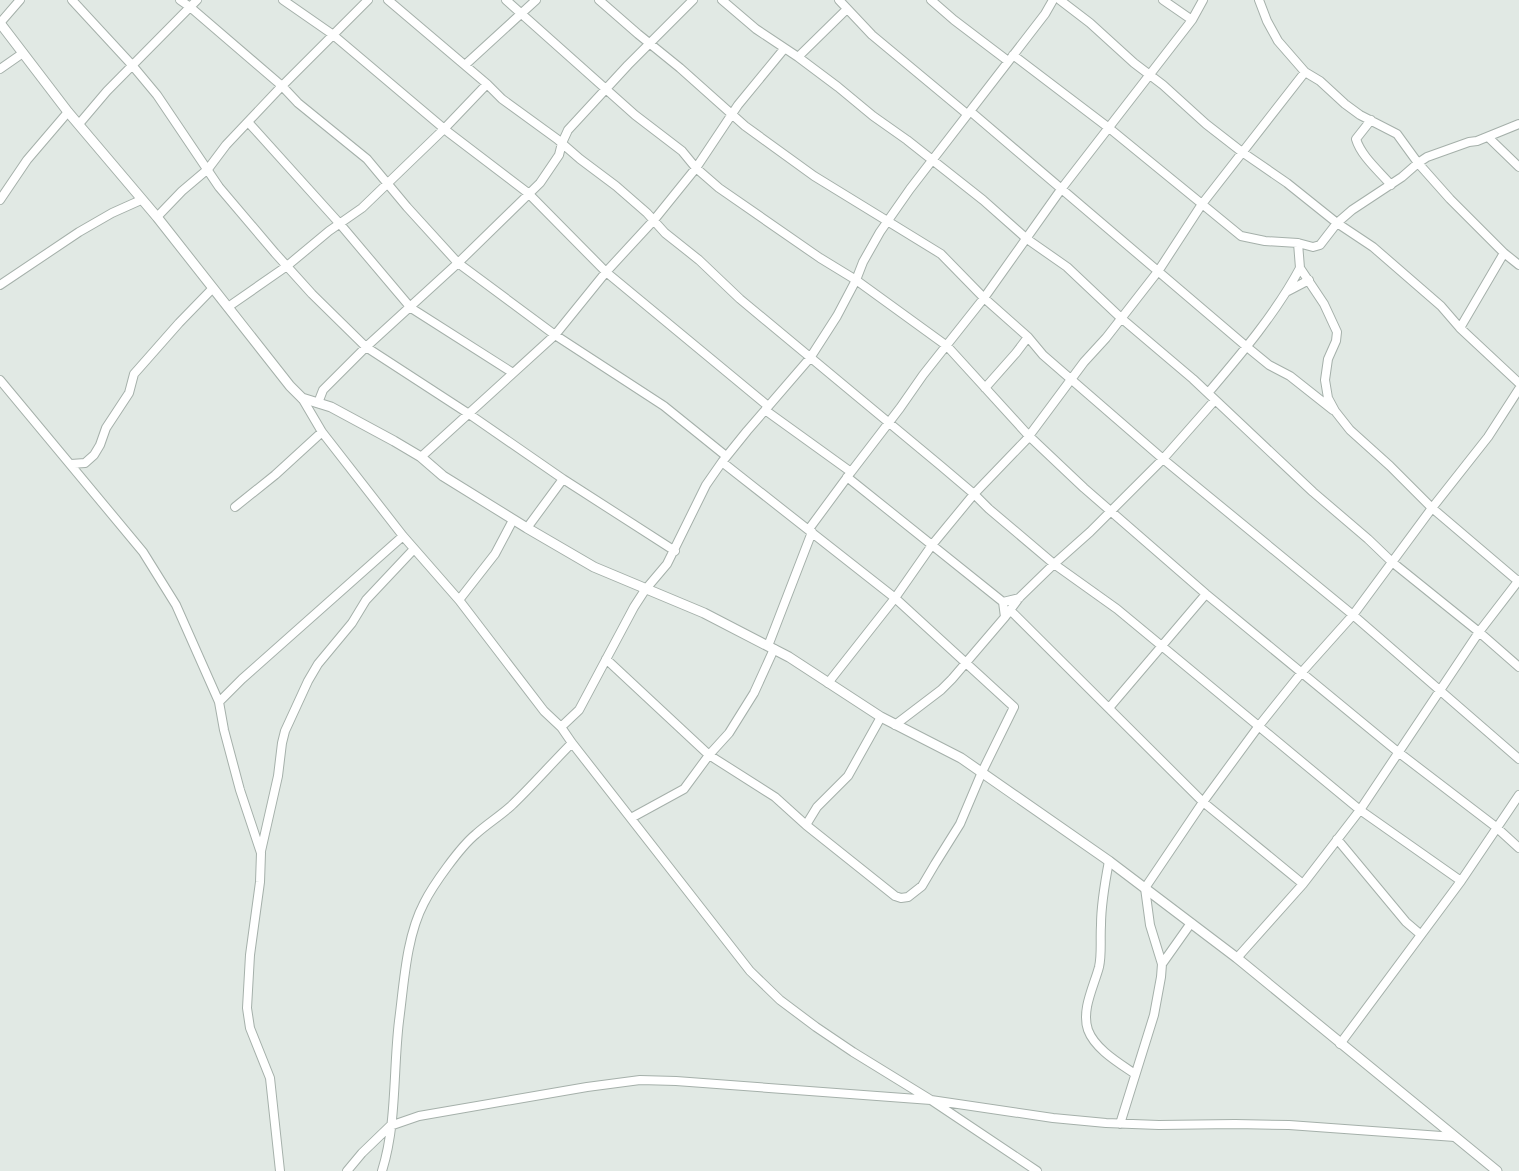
<svg xmlns="http://www.w3.org/2000/svg" width="1519" height="1171" font-family="'Open Sans',sans-serif">
  <style>
    .lines { fill: none; stroke-linecap: round; stroke-linejoin: round }
    .minor-casing { stroke: #a5b0aa; stroke-width: 10 }
    .tertiary-casing { stroke: #a5b0aa; stroke-width: 11 }
    .minor { stroke: #fff; stroke-width: 8 }
    .tertiary { stroke: #fff; stroke-width: 9 }
  </style>
  <rect width="100%" height="100%" fill="#e1e9e4"/>
  <g class="lines">
    <defs>
      <path id="minor" d="M72,0l60,65 25,30 62,92 56,66 37,41 54,53 103,67 94,65 112,72
        M180,0l10,7 92,79 16,17 69,56 40,48 51,56 97,72 109,71 62,50
        M283,0l49,34 116,98 80,61 78,79 162,134
        M388,0l99,84 15,15 55,40 23,20 36,27 31,27 18,20 34,27 41,39 201,167 33,28 15,15 65,55 63,45 243,201 101,71
        M506,0l129,115 47,36 14,17 23,20 101,70 36,22 91,66 82,90 55,52 122,106 192,158 98,75 23,21
        M599,0l39,34 42,34 65,58 69,50 127,78 43,44 44,39 15,18 120,104 190,156 166,144
        M722,0l34,29 42,28 40,30 35,29 34,24 76,60 44,39 40,28 54,51 72,61 120,113 55,47 24,23 87,70 40,35
        M839,0l33,35 95,79
        M931,0l23,20 54,41
        M1060,0l30,23 44,40 29,22 43,39 36,28 45,31 50,40 36,24 68,59 19,22 59,55
        M1163,0l29,20 11,-20
        M1259,0l8,21 11,20 27,31 15,9 25,23 15,11 37,19 21,29 32,36 54,54 15,12
        M0,23l20,-23
        M798,57l49,-48
        M465,65l71,-65
        M0,69l23,-16
        M970,111l277,236 22,18 21,11 43,34
        M1371,120l-15,19c5,17 23,32 35,46
        M248,122l92,102 71,84 102,65
        M79,124l28,-33 90,-91
        M1488,137l31,30
        M0,200l27,-40 41,-48
        M157,217l25,-26 26,-22 18,-24 53,-56 89,-89
        M1298,243l15,4 7,-2 17,-22 15,-13 50,-33 16,-14 9,-6 42,-15 8,-1 42,-17
        M0,285l79,-53 33,-19 29,-13
        M1288,291l21,-11
        M228,307l59,-41 42,-35 33,-23 82,-79 43,-45
        M1460,328l44,-75
        M0,380l143,172 33,53 43,97 5,28 16,60 21,63 -1,29 -10,73 -3,53 3,20 20,50 10,93
        M985,388l31,-35 12,-16
        M1519,389l-31,48 -56,71 87,74
        M1208,393c34,-40 68,-80 92,-125
        M302,398l20,34 81,104 56,64 85,111 17,16 11,16 178,228 30,29 36,27 37,25 78,48 106,71
        M318,403l5,-13 43,-43 92,-84 82,-80 19,-28 3,-12 6,-13 60,-65 65,-65
        M765,410l86,62 -42,57
        M421,457l134,-122 51,-63 48,-52 42,-52 42,-63 46,-56
        M722,462l173,136 -67,85
        M71,464l14,-1 9,-8 6,-10 6,-17 23,-35 5,-19 45,-51 34,-35
        M851,472l49,-64 23,-33 61,-77 78,-110 130,-168
        M847,477l156,125 16,-4
        M235,507l40,-32 47,-43
        M527,528l36,-49
        M459,600l36,-46 18,-34
        M1010,610l193,192 100,82
        M1005,617l14,-19 35,-34 36,-32 73,-73 52,-59
        M768,646l44,-114
        M606,659l103,96 66,42 31,28 89,71 6,2 7,-1 14,-11 13,-22 25,-40 22,-52 32,-65 -119,-109 37,-53 42,-51 52,-54 58,-78 22,-24 53,-68 43,-66 -93,-76 -96,-73
        M219,702l23,-23 161,-143
        M1109,708l97,-114
        M895,725l46,-35 11,-11 53,-62 -2,-15
        M561,727l18,-17 55,-103 11,-17 22,-26 39,-79 16,-23 25,-31 63,-73 27,-42 19,-36 7,-18 17,-30 30,-43 135,-175 8,-14
        M631,818l53,-29 25,-34 20,-22 25,-40 20,-44
        M806,825l11,-18 31,-31 33,-59
        M1337,839l69,83 14,12
        M261,851l17,-75 4,-33 3,-12 23,-50 10,-17 34,-41 14,-23 48,-51
        M1109,861c-4,21 -8,43 -8,64 -1,14 1,29 -2,42 -5,19 -18,43 -11,63 7,19 31,33 47,44
        M1237,958l66,-74 57,-74 119,-178 40,-52
        M1162,964l29,-41
        M1340,1044l121,-163 58,-86
        M1120,1124l34,-109 7,-38 1,-13 -12,-39 -5,-37 58,-86 55,-75 44,-55 51,-57 79,-107 -42,-42 -40,-36 -15,-19 -7,-13 -3,-18 3,-21 8,-18 1,-9 -13,-28 -24,-36 -2,-25 -33,-2 -24,-5 -39,-32 103,-132
        M347,1171l15,-18 28,-27 29,-10 168,-29 53,-7 36,1 255,19 122,18 53,5 53,2 76,-1 54,1 166,12
        M382,1171c15,-48 11,-100 17,-150 5,-37 7,-84 25,-118 9,-18 36,-56 52,-69 11,-10 24,-18 35,-28 21,-20 40,-42 61,-63"/>
      <path id="tertiary" d="M0,23l68,89 89,105 133,169 12,12 29,9 63,34 27,16 22,19 84,52 67,39 110,46 85,44 92,60 80,41 148,103 128,97 260,213"/>
    </defs>
    <use href="#minor" class="minor-casing"/>
    <use href="#tertiary" class="tertiary-casing"/>
    <use href="#minor" class="minor"/>
    <use href="#tertiary" class="tertiary"/>
  </g>
</svg>
